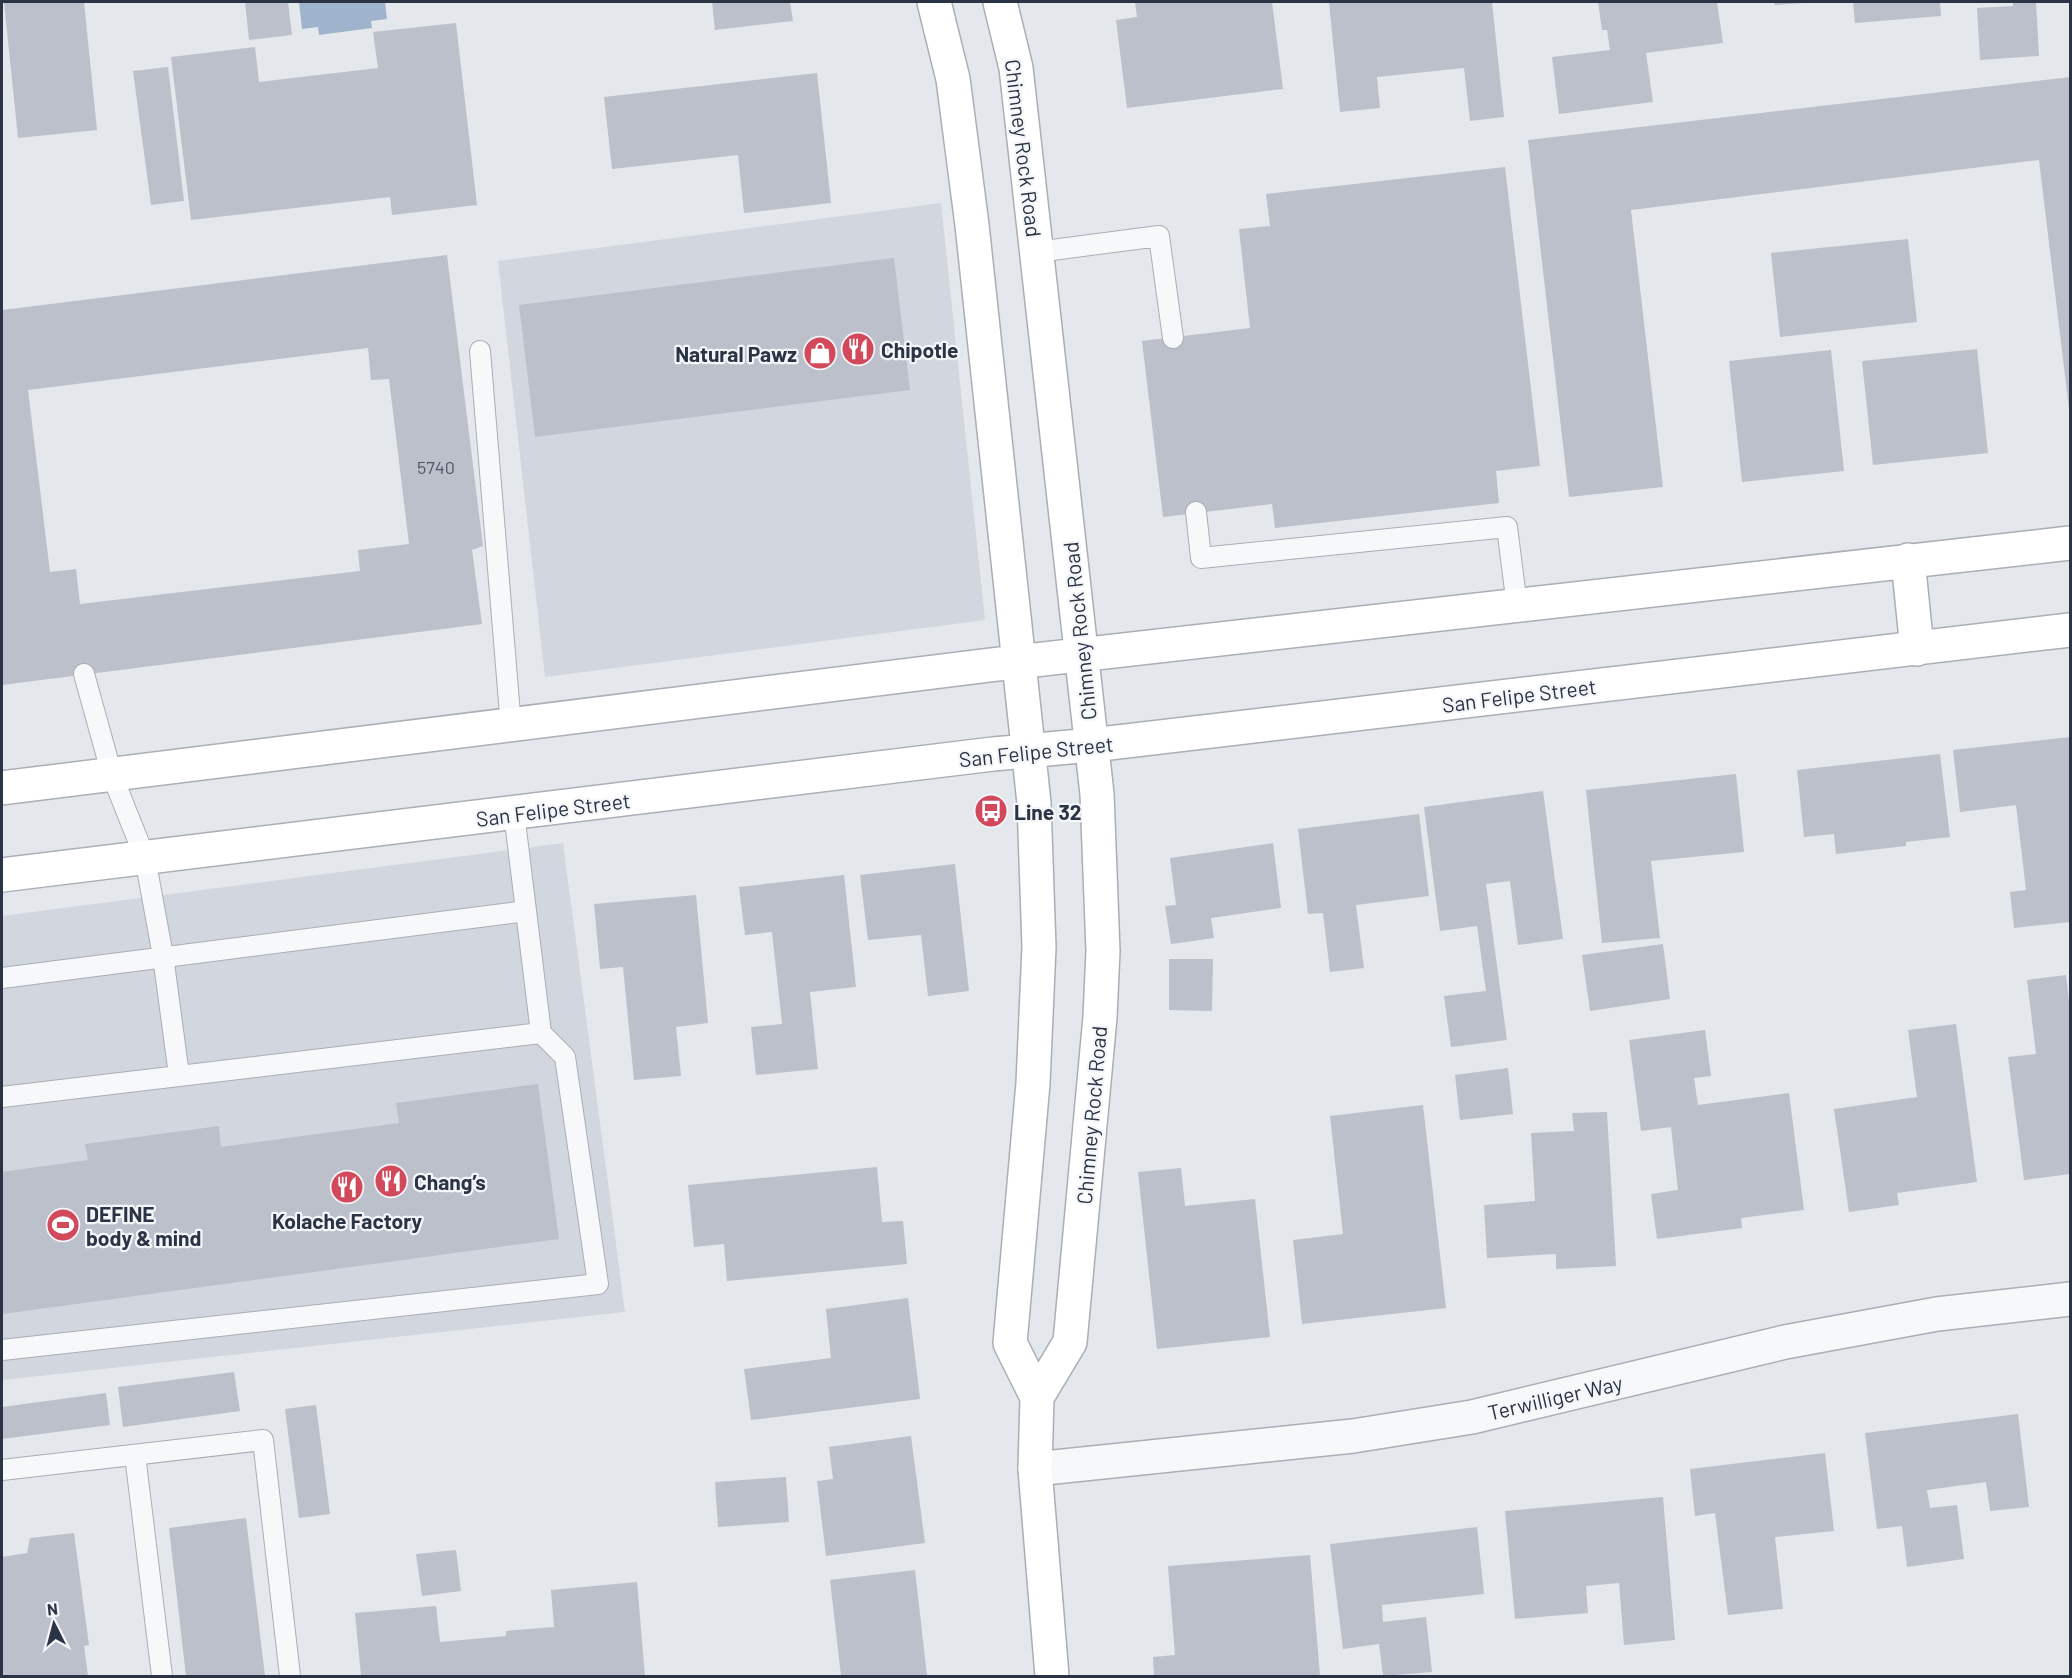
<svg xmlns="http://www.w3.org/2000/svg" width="2072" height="1678" font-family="Barlow,sans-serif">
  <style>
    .built { fill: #d2d6de }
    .water { fill: #9fb4cc }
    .building { fill: #bbc0ca; fill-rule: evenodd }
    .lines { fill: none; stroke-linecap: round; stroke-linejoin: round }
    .service-casing { stroke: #a9aeb7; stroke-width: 22 }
    .minor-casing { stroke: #a9aeb7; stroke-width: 36 }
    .secondary-casing { stroke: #a9aeb7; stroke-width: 36 }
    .service { stroke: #f7f8fa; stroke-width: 20 }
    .minor { stroke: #f7f8fa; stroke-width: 33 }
    .secondary { stroke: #fff; stroke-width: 33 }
    .labels { text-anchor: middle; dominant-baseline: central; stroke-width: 4.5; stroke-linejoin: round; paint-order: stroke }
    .number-label { font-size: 18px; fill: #4f5766 }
    .street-label { font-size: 21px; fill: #2b3445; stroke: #f4f6f9 }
    .poi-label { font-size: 21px; font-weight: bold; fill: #2b3445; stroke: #f4f6f9; text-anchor: start }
  </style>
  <rect width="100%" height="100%" fill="#e4e7ec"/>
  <path class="built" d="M941,203l44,417 -440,57 -47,-416z
    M563,843l62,469 -623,68v-464z"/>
  <path class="water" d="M299,2h86l2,17 -16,2 1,7 -53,7 -1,-8 -16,2z"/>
  <path class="building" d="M4,2h80l13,128 -79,8z
    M245,2h43l4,33 -43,5z
    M712,2h78l3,19 -78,9z
    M1135,2h137l11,87 -156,19 -11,-88 21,-3z
    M1329,2h163l12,115 -34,4 -6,-53 -87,9 3,31 -40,4z
    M1598,2h119l6,41 -77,10 7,49 -94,12 -7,-57 58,-7 -3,-20h-5z
    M1774,2h29v1l-28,2z
    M1853,2h87l1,14 -86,7z
    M2013,2h23l3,54 -59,4 -3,-52 36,-2z
    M456,23l21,182 -85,10 -2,-18 -199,23 -20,-163 84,-10 4,35 119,-14 -5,-36z
    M168,67l16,134 -33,4 -18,-134z
    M817,73l14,130 -87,10 -6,-58 -126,14 -8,-72z
    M2070,77v340l-31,-257 -408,50 32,277 -94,10 -41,-357z
    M1505,167l35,299 -44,5 3,32 -224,25 -3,-24 -109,13 -21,-176 108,-13 -11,-99 31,-3 -4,-32z
    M1908,239l9,83 -137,15 -9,-84z
    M447,255l36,291 -11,4 10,74 -480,61v-375zM368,348l3,32 18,-1 20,165 -51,6 2,21 -280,33 -4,-35 -26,3 -22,-182z
    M894,258l16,132 -375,47 -16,-132z
    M1977,349l11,104 -115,12 -11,-104z
    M1831,350l13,121 -102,11 -13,-121z
    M2070,737v185l-56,6 -4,-36 16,-2 -10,-85 -56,7 -7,-62z
    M1940,754l10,83 -44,5v4l-70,8 -2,-20 -30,3 -7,-67z
    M1736,774l8,78 -93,9 9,77 -58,5 -16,-153z
    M1543,791l20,148 -45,6 -8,-64 -24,3 21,156 -56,7 -7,-51 42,-5 -9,-65 -37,5 -16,-124z
    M1419,814l10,82 -73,9 8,63 -34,4 -7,-59 -15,1 -10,-85z
    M1273,843l8,65 -70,10 3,20 -43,6 -6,-38 11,-1 -6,-47z
    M955,864l14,127 -41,5 -7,-61 -53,5 -8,-65z
    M844,875l12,112 -46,5 8,77 -62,6 -5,-48 31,-3 -10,-92 -27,3 -6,-48z
    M696,895l12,128 -32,4 5,49 -47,4 -11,-113 -23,2 -6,-65z
    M1663,944l7,55 -80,12 -8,-56z
    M1169,959h44l-1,52 -43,-1z
    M2066,975l4,35v164l-46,6 -16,-123 28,-3 -9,-74z
    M1956,1024l21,158 -80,11 2,12 -50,7 -15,-103 83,-12 -9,-67z
    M1705,1030l6,46 -17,2 4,27 91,-12 15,117 -63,8 1,10 -85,11 -6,-45 27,-4 -7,-63 -30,4 -12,-91z
    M1508,1068l5,46 -53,6 -5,-45z
    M538,1084l21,155 -557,75v-142l86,-12 -3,-16 134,-18 2,21 178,-24 -3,-20z
    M1423,1105l23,203 -144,16 -9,-84 50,-6 -13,-118z
    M1607,1112l9,154 -60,3v-15l-69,4 -3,-53 51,-4 -4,-68 43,-2 -2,-18z
    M877,1167l5,55 21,-1 4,43 -180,17 -3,-37 -30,3 -6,-62z
    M1181,1168l4,38 70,-7 15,138 -113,12 -19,-177z
    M908,1298l12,101 -169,21 -7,-51 87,-11 -5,-49z
    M234,1372l6,39 -117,16 -5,-40z
    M106,1393l4,32 -108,14v-32z
    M316,1405l14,109 -31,4 -14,-109z
    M2018,1414l11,93 -39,4 -4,-29 -59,8 3,18 27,-3 7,54 -57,8 -5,-41 -25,3 -12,-96z
    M911,1436l14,107 -99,13 -9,-75 16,-2 -4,-32z
    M1825,1453l9,78 -59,6 8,72 -55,6 -13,-102 -20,3 -5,-47z
    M786,1477l3,45 -71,5 -3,-45z
    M1663,1497l12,143 -51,5 -5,-62 -33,3 2,27 -73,6 -10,-108z
    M246,1518l19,158h-79l-17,-148z
    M1477,1527l7,67 -102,11 1,17 43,-5 6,55 -49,4 -4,-32 -36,5 -13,-105z
    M74,1533l15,112 -5,1 4,30h-86v-119l25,-4 3,-15z
    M456,1550l5,41 -39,5 -6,-42z
    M1310,1555l10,121h-166l-1,-19 22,-2 -7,-89z
    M915,1570l12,106h-86l-11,-96z
    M637,1582l8,94h-284l-6,-63 81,-7 4,36 66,-6v-5l48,-4 -3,-37z"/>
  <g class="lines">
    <defs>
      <path id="service" d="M1037,252l122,-16 14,102
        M480,351l31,375
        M1196,512l5,46 306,-31 10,79
        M84,674l28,101 33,83 18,98 16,119
        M2,978l524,-67
        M2,1097l539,-64
        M2,1350l596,-66 -33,-227 -24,-24 -27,-220
        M135,1455l27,221
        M2,1470l261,-30 27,236"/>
      <path id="minor" d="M1035,1469l318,-33 119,-19 313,-75 152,-28 133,-15"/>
      <path id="secondary" d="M934,2l19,77 19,146 62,578 5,144 -6,136 -23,260 27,54 -2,72 17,207
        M1000,2l16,66 81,726 6,157 -3,66 -30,325 -33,55
        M1908,560l9,89
        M2,788l988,-123 1080,-122
        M2,875l991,-121 99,-9 978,-115"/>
    </defs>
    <use href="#service" class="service-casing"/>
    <use href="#minor" class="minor-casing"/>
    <use href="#secondary" class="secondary-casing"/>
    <use href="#service" class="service"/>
    <use href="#minor" class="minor"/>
    <use href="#secondary" class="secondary"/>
  </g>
  <defs>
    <symbol id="restaurant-disc" viewBox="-11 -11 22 22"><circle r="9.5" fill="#d1495b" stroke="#f4f6f9"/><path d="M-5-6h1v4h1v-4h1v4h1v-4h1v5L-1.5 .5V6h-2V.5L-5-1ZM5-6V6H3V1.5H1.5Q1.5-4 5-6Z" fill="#fff"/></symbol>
    <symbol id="shop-disc" viewBox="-11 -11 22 22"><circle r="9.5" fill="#d1495b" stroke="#f4f6f9"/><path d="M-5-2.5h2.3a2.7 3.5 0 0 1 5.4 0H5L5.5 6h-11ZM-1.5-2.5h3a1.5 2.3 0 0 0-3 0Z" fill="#fff"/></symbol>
    <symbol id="bus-disc" viewBox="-11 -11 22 22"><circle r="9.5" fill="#d1495b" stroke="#f4f6f9"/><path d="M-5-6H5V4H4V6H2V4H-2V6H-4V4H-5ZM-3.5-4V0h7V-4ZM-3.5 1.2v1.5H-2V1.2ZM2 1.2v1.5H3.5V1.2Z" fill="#fff"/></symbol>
    <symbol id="stadium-disc" viewBox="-11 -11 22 22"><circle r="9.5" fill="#d1495b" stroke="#f4f6f9"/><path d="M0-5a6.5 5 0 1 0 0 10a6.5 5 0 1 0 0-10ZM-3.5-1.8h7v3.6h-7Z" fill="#fff"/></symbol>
  </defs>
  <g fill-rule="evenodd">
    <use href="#restaurant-disc" x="839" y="330" width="38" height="38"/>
    <use href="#shop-disc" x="801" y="334" width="38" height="38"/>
    <use href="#bus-disc" x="972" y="792" width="38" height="38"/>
    <use href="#restaurant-disc" x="372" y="1162" width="38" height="38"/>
    <use href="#restaurant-disc" x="328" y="1168" width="38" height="38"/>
    <use href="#stadium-disc" x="44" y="1206" width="38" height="38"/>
  </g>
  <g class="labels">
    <g class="number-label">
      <text x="436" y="467">5740</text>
    </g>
    <g class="street-label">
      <text transform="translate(1024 148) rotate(83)">Chimney Rock Road</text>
      <text transform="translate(1079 631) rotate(-96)">Chimney Rock Road</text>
      <text transform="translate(1519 695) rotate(-7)">San Felipe Street</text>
      <text transform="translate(1036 751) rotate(-6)">San Felipe Street</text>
      <text transform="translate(553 809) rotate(-7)">San Felipe Street</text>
      <text transform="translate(1091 1115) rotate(-85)">Chimney Rock Road</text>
      <text transform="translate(1555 1397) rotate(-13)">Terwilliger Way</text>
    </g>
    <g class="poi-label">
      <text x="881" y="349">Chipotle</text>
      <text x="797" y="353" text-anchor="end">Natural Pawz</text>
      <text x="1014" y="811">Line 32</text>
      <text x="414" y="1181">Chang’s</text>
      <text x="86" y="1213">DEFINE<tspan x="86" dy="24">body &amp; mind</tspan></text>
      <text x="347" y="1220" text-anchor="middle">Kolache Factory</text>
    </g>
  </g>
  <rect width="2072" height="1678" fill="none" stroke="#2b3445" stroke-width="6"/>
  <g transform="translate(54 1624) rotate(354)" stroke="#f4f6f9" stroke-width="4.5" paint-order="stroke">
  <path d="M0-4.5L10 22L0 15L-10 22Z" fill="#2b3445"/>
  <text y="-9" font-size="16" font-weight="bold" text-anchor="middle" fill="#2b3445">N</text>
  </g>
</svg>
